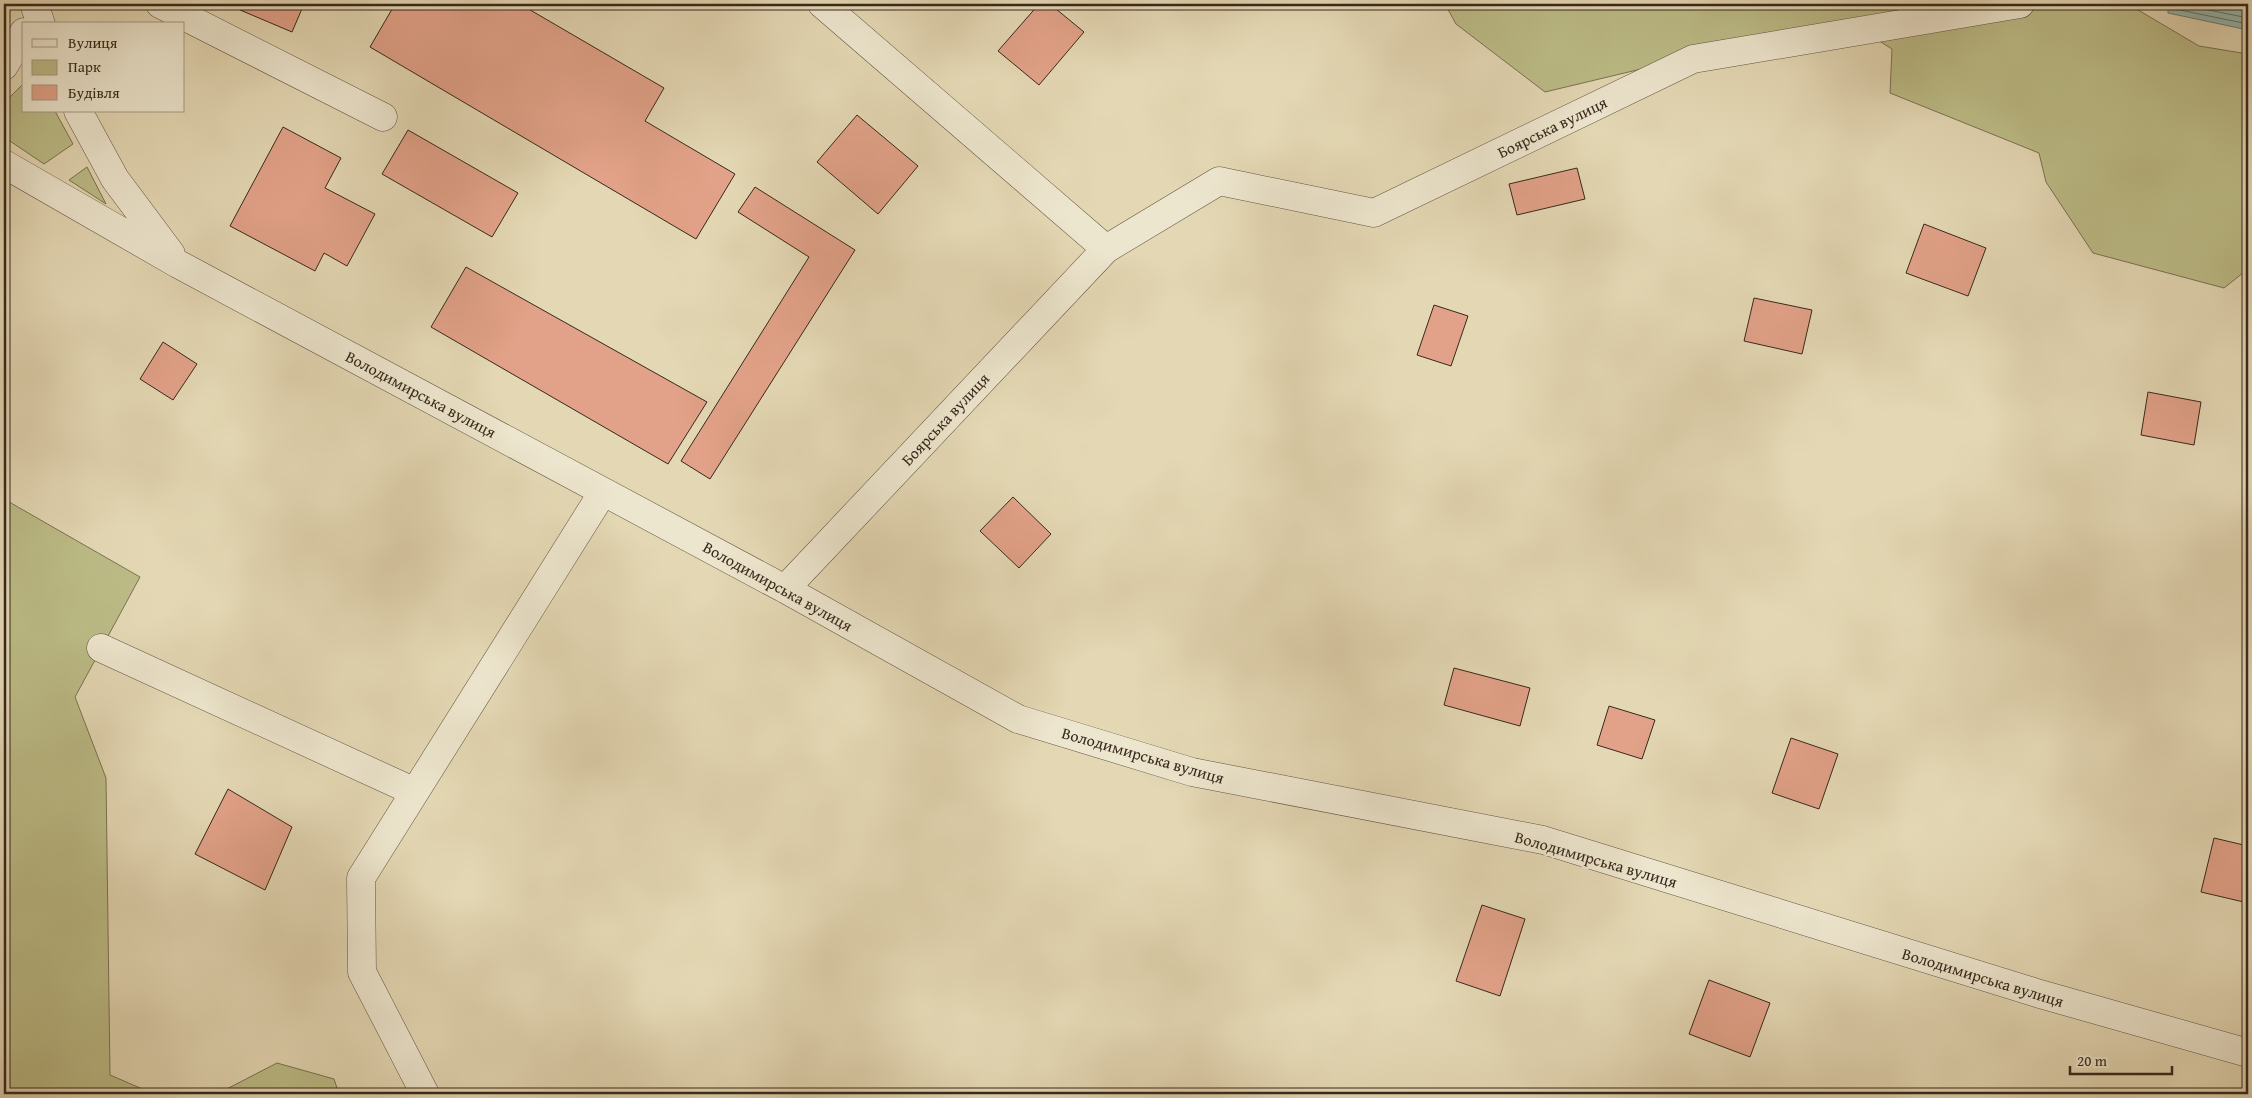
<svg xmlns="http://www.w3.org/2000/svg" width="2252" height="1098" font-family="'Gentium Book Plus',serif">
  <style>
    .green { fill: #bcbc87; stroke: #7a7252 }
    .water { fill: #95b9af; stroke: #6f7f74 }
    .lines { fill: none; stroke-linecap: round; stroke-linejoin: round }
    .shore { stroke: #667066; stroke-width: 1 }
    .building { fill: #e2a289; stroke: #37281c }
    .minor-casing { stroke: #625442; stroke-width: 29 }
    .minor { stroke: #ede6ce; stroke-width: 28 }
    .labels { text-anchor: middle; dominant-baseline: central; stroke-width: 4.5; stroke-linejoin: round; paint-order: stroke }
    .street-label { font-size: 16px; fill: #37281c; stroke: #ede6ce }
  </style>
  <rect width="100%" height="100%" fill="#e4d8b4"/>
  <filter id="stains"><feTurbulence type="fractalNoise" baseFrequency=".004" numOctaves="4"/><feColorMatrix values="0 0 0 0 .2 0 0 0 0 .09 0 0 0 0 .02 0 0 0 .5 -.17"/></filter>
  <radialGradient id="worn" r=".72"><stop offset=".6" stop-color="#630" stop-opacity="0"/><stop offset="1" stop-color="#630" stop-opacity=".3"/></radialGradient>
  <path class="green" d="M1445,4h683l71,42 49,8v215l-24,19 -131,-35 -47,-71 -7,-29 -149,-60 2,-44 -46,-29 -301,72 -89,-68z
    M24,83v28h31l18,33 -29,20 -40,-27v-34z
    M87,167l19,37 -37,-24z
    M4,499l136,78 -65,120 31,81 4,297 44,19h-150z
    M277,1063l57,16 5,15h-122z"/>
  <path class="water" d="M2168,4h80v26l-80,-17z"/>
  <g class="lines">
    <path class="shore" d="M2173,4l2,5 73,15
      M2179,4l69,14"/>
  </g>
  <path class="building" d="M226,4h78l-12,28z
    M395,4h125l144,84 -19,33 90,53 -39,65 -326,-192z
    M1039,4h11l34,28 -45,53 -41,-34z
    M857,115l61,51 -40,48 -61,-52z
    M283,127l58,31 -16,30 50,26 -28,52 -23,-13 -9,18 -85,-45z
    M408,130l110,63 -26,44 -110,-63z
    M1577,168l8,31 -68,16 -8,-31z
    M755,187l100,63 -145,229 -29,-18 128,-204 -71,-45z
    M1924,224l62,24 -18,48 -62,-23z
    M466,267l241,135 -39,62 -237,-137z
    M1754,298l58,12 -10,44 -58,-13z
    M1434,305l34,11 -17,50 -34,-11z
    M163,342l34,22 -24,36 -33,-21z
    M2148,392l53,10 -7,43 -53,-10z
    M1013,497l38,37 -32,34 -39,-37z
    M1454,668l76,20 -10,38 -76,-21z
    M1609,706l46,14 -13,39 -45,-14z
    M1791,738l47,16 -19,55 -47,-16z
    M228,789l64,38 -27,63 -70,-36z
    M2214,838l34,8v57l-47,-11z
    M1482,905l43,14 -25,77 -44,-15z
    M1709,980l61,23 -20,54 -61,-23z"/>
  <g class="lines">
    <defs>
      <path id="minor" d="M34,4l7,20
        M160,4l223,113
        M822,4l284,245
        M4,66l20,-34
        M78,111l37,68 56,75
        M4,164l174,100 607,325 233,130 174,53 351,68 497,154 208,59
        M785,589l321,-340 113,-68 155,32 319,-154 327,-55
        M101,648l314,144
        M425,1094l-63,-122 -1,-94 242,-386"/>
    </defs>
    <use href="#minor" class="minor-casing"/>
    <use href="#minor" class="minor"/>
  </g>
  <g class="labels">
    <g class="street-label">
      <text transform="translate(1552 127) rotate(-26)">Боярська вулиця</text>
      <text transform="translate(421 394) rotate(28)">Володимирська вулиця</text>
      <text transform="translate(945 419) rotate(-47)">Боярська вулиця</text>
      <text transform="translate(778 586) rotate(29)">Володимирська вулиця</text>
      <text transform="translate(1143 755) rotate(16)">Володимирська вулиця</text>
      <text transform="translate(1596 859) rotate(16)">Володимирська вулиця</text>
      <text transform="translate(1983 977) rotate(17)">Володимирська вулиця</text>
    </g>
  </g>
  <rect width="2252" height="1098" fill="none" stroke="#e4d8b4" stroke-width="20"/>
  <rect x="5" y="5" width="2242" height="1088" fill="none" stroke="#37281c" stroke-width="2.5"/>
  <rect x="10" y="10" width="2232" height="1078" fill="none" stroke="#37281c"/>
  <rect x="22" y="22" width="162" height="90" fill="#ede6ce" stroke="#a49a87"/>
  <rect x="32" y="39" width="25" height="8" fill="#ede6ce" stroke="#a49a87"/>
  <text x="68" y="48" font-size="15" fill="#37281c">Вулиця</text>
  <rect x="32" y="60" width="25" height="15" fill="#bcbc87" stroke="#a49a87"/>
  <text x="68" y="72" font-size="15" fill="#37281c">Парк</text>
  <rect x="32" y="85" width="25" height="15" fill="#e2a289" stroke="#a49a87"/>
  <text x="68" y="98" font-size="15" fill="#37281c">Будівля</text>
  <path d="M2070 1066v8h102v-8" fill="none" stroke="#37281c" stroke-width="2.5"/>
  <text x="2077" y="1066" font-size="15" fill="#37281c" stroke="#ede6ce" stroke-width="4" paint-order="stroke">20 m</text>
  <rect width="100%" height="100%" filter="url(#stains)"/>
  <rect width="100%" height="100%" fill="url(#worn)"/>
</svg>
